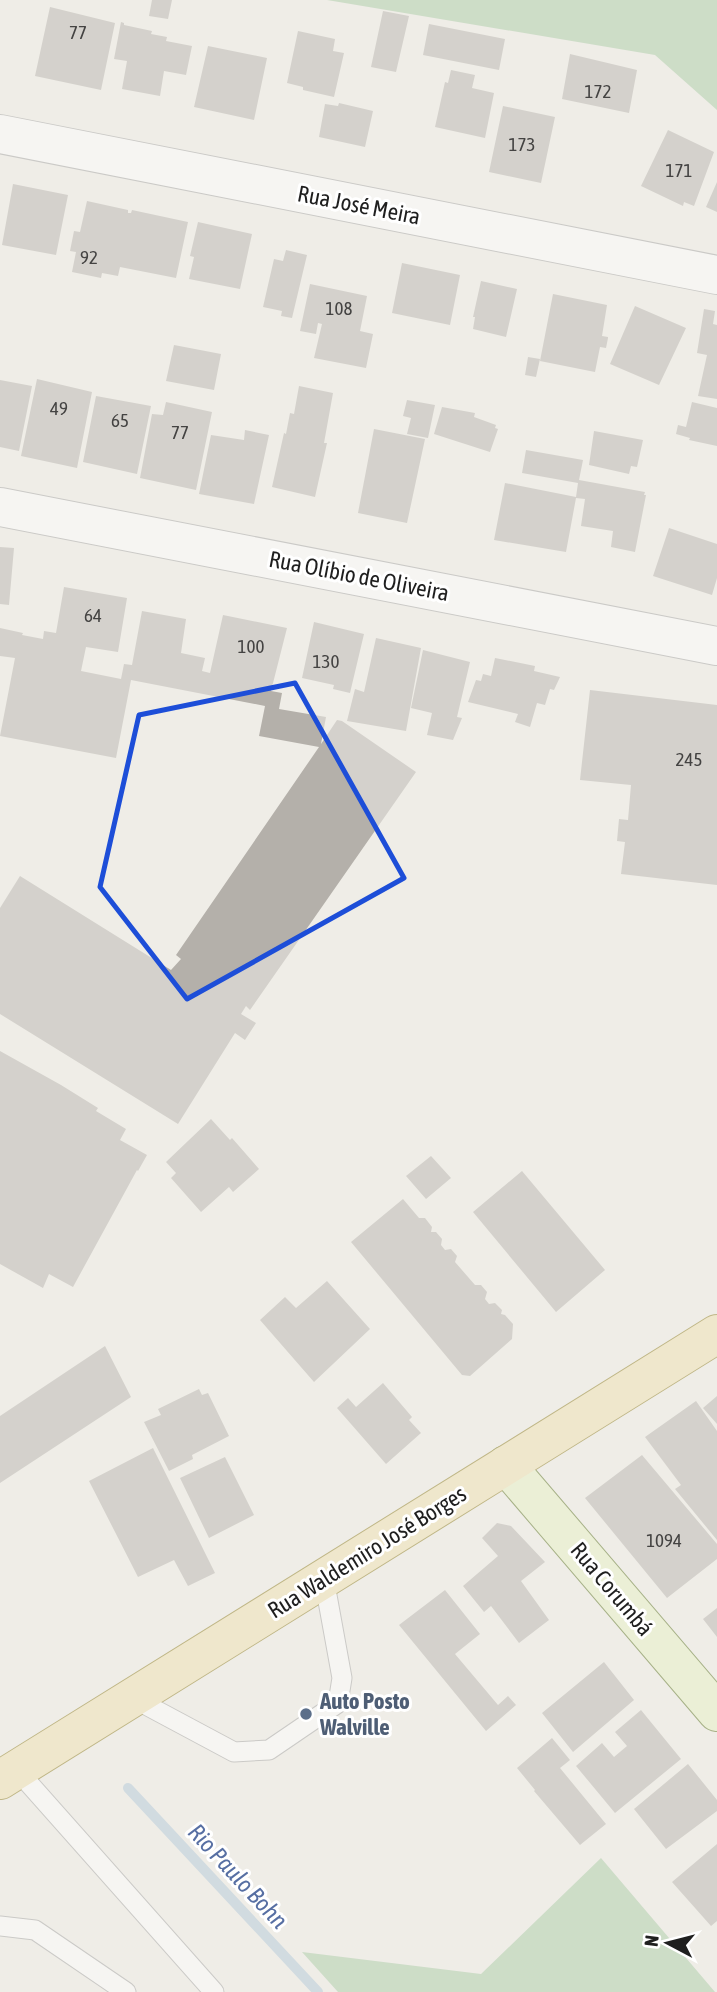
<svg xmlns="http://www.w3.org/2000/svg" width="717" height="1992" font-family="'Asap Condensed',sans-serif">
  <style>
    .forest { fill: #a5c9a1 }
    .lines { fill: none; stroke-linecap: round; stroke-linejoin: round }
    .stream { stroke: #adc5d7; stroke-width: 10 }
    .building { fill: #b4b0aa }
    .lane-casing { stroke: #a0a0a0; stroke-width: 21 }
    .street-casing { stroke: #a0a0a0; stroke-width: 40 }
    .secondary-casing { stroke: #506913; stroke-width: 40 }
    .primary-casing { stroke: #877613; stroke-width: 40 }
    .lane { stroke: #fff; stroke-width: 19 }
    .street { stroke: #fff; stroke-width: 38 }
    .secondary { stroke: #e6f2c1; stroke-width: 38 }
    .primary { stroke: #f0dfaa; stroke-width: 38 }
    .marked { fill: none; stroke: #1d4ed8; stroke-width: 5; stroke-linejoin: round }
    .service-dot { fill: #5c6f8a; stroke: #fff; stroke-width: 2.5 }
    .labels { text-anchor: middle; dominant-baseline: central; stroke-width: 6; stroke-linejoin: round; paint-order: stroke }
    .number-label { font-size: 19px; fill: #444342 }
    .street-label { font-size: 23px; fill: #1f1f1f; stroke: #fff }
    .service-label { font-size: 23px; font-weight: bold; fill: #4e5e75; stroke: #fff; text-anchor: start }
    .water-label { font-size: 24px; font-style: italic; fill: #576fa3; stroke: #fff }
  </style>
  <rect width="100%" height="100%" fill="#efede7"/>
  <path class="forest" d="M327,0h390v110l-62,-55z
    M601,1858l114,134h-377l-36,-40 179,22z"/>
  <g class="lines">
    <path class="stream" d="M128,1788l190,204"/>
  </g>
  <path class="building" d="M152,0h20l-4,19 -19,-3z
    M50,7l65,16 -14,67 -66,-14z
    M383,11l26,5 -13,56 -25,-5z
    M121,22l3,1v2l28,6 -1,3 16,3 -1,4 26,5 -6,29 -22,-4 -4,25 -38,-7 5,-28 -13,-2z
    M429,24l76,15 -6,31 -76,-15z
    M298,31l37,8 -2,12 11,2 -10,44 -31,-7v-3l-16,-4z
    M208,46l59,12 -13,62 -60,-13z
    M570,54l67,16 -8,43 -67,-14z
    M451,70l24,5 -3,13 22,5 -9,45 -50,-11 10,-45 3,1z
    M339,103l34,8 -8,36 -46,-10 6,-33 13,2z
    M503,106l52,11 -14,66 -52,-11z
    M668,130l46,22 -20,54 -10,-4 -1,4 -42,-20z
    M717,182v30l-11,-5z
    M13,184l55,11 -12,60 -54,-10z
    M87,201l41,9v3h3l1,-3 56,12 -12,56 -56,-11 -2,9 -16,-3 -1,5 -29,-6 4,-20 -6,-1 4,-20 6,1z
    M198,222l54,12 -12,55 -51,-10 5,-22 -4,-1z
    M286,250l21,5 -15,63 -11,-2 1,-5 -19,-4 11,-48 9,2z
    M402,263l58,12 -10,50 -58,-12z
    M481,281l36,8 -11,48 -33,-8 2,-12h-2z
    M310,284l57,12 -7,35 13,3 -7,34 -52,-10 8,-34 -4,-1 -2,11 -16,-3z
    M553,294l54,11 -5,31 6,1v1l-2,10 -6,-1 -5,25 -55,-11z
    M635,306l51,22 -27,57 -49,-21z
    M704,309l11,2 -2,13 4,1v74l-19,-3 9,-41 -10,-2z
    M174,345l47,9 -7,36 -48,-9z
    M528,357l12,2 -4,18 -11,-2z
    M37,379l55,13 -15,76 -56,-12z
    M0,380l32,6 -13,65 -19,-4z
    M299,386l34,7 -9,50h3l-12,54 -43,-10 12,-54 2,1 4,-21 4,1z
    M96,396l55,10 -14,68 -54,-12z
    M407,400l28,5 -7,33 -21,-4 4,-16 -8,-2z
    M166,402l46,10 -16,78 -56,-12 12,-64 11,1z
    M692,402l25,6v38l-28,-6 1,-2 -14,-4 2,-9 8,2z
    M442,407l33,6 -1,4 22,8 -1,3 3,1 -8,23 -56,-18z
    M374,429l51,10 -18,84 -49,-10z
    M245,430l24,5 -15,69 -55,-10 12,-59 33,5z
    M594,431l49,9 -6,27 -6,-1 -2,8 -40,-9z
    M526,450l57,10 -4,20 66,12 -1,3h2l-11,57 -24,-5 2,-16 -32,-5 4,-27 -9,-1 -10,54 -72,-12 11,-57 71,14 2,-14 -56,-10z
    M669,528l48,16v34l-5,17 -59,-19z
    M0,547l14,1 -5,57 -9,-1z
    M64,587l63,11 -9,54 -32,-5 -5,24 40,8 3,-15 8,1 10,-54 44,8 -5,34 24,5 -3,13 8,2 13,-58 64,13 -16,63 11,2 -3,16 47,8 -5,27 16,-24 5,1 74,51 -166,238 -4,-4 -5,8 15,9 -11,17 -10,-7 -57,91 -178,-110v-106l20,-32 151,94 10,-11 -5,-4 143,-208 -60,-11 6,-30 -134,-26 -15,78 -116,-22 15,-78 -15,-2v-28l23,5 -1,2 21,4 1,-8 12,2z
    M314,622l50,12 -14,59 -17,-4 1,-4 -32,-7z
    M376,638l45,10 -15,83 -59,-10 8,-32 9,3z
    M423,650l47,12 -13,55 5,1 -9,22 -26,-5 5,-22 -21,-5z
    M495,658l40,8 -1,5 26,6 -6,13 -4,-1 -5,16 -8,-2 -7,24 -15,-5 3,-8 -50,-12 8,-22 5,1 2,-7 8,2z
    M590,690l127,15v180l-96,-11 4,-32 -8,-1 2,-22 9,1 3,-35 -51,-5z
    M0,1051l61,34 37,23 -2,3 30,18 -6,11 27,15 -9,16 -1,-1 -64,117 -24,-13 -6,14 -43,-24z
    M211,1119l19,21 2,-2 27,31 -26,23 -4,-5 -28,25 -30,-34 5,-5 -10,-11z
    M431,1156l20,22 -25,21 -20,-23z
    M522,1171l83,99 -49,42 -83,-100z
    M403,1199l16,19h6l7,9 -1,5h5l6,7 -1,6 4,5 6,-1 6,7 -2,6 20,23h6l6,7 -2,7 4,5 6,-1 7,7 -1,4 4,1 8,9 -1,15 -42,37 -8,-1 -111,-133z
    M327,1281l43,48 -56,53 -54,-62 25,-23 11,11z
    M105,1346l26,51 -131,86v-67z
    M383,1383l29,34 -3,3 12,13 -35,31 -49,-56 11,-10 8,9z
    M199,1389l3,6 6,-2 21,43 -37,19 1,4 -24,12 -25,-49 17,-7 -3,-6z
    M717,1396v28l-14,-16z
    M696,1401l21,30v109l-42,-51 6,-4 -36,-48z
    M153,1448l62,125 -27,13 -14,-26 -36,17 -49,-96z
    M642,1455l75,89v15l-50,39 -82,-100z
    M225,1457l29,58 -45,23 -29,-60z
    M497,1523l14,3 34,36 -24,19 28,39 -30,23 -28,-37 -7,6 -21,-26 35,-30 -16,-18z
    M445,1590l35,44 -25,20 43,51 10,-9 8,9 -30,26 -87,-106z
    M717,1608v29l-14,-18z
    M604,1662l30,38 -61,52 -31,-39z
    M641,1710l40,49 -66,54 -39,-47 26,-23 12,14 13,-11 -12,-14z
    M552,1738l18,22 -10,8 46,56 -26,21 -46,-54 1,-1 -18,-22z
    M688,1764l29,36v11l-51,38 -32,-40z
    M717,1844v77l-6,5 -39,-44z"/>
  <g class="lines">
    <defs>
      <path id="lane" d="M133,1698l101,54 35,-2 69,-47 4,-25 -18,-99
        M17,1770l197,222
        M0,1926l35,4 91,62"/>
      <path id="street" d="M0,134l717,141
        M0,507l717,139"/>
      <path id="secondary" d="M506,1465l211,247"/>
      <path id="primary" d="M0,1780l717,-446"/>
    </defs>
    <use href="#lane" class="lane-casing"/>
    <use href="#street" class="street-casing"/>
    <use href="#secondary" class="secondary-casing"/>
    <use href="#primary" class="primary-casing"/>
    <use href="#lane" class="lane"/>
    <use href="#street" class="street"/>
    <use href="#secondary" class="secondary"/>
    <use href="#primary" class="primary"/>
  </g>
  <path d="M0 0H717V1992H0ZM295,683l109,195 -217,121 -87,-112 39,-172z" fill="#efede7" fill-opacity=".55" fill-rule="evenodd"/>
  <path class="marked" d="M295,683l109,195 -217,121 -87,-112 39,-172z"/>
  <circle class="service-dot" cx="306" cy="1714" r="7"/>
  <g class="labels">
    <g class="number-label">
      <text x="78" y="32">77</text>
      <text x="598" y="91">172</text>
      <text x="522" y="144">173</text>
      <text x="679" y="170">171</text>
      <text x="89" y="257">92</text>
      <text x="339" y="308">108</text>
      <text x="59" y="408">49</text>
      <text x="120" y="420">65</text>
      <text x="180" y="432">77</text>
      <text x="93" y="615">64</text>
      <text x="251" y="646">100</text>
      <text x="326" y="661">130</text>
      <text x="689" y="759">245</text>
      <text x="664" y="1540">1094</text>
    </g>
    <g class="street-label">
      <text transform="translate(359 205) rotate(11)">Rua José Meira</text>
      <text transform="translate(359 576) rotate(11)">Rua Olíbio de Oliveira</text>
      <text transform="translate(367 1552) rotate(-32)">Rua Waldemiro José Borges</text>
      <text transform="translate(612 1589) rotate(50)">Rua Corumbá</text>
    </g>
    <g class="service-label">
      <text x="320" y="1701">Auto Posto<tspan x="320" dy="26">Walville</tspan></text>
    </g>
    <g class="water-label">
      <text transform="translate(238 1876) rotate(47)">Rio Paulo Bohn</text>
    </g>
  </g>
  <g transform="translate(668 1943) rotate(277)" stroke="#ffffff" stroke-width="5" paint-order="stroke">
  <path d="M0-5L12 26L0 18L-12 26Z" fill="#1f1f1f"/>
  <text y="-10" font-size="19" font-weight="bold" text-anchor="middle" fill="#1f1f1f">N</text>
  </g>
</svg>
